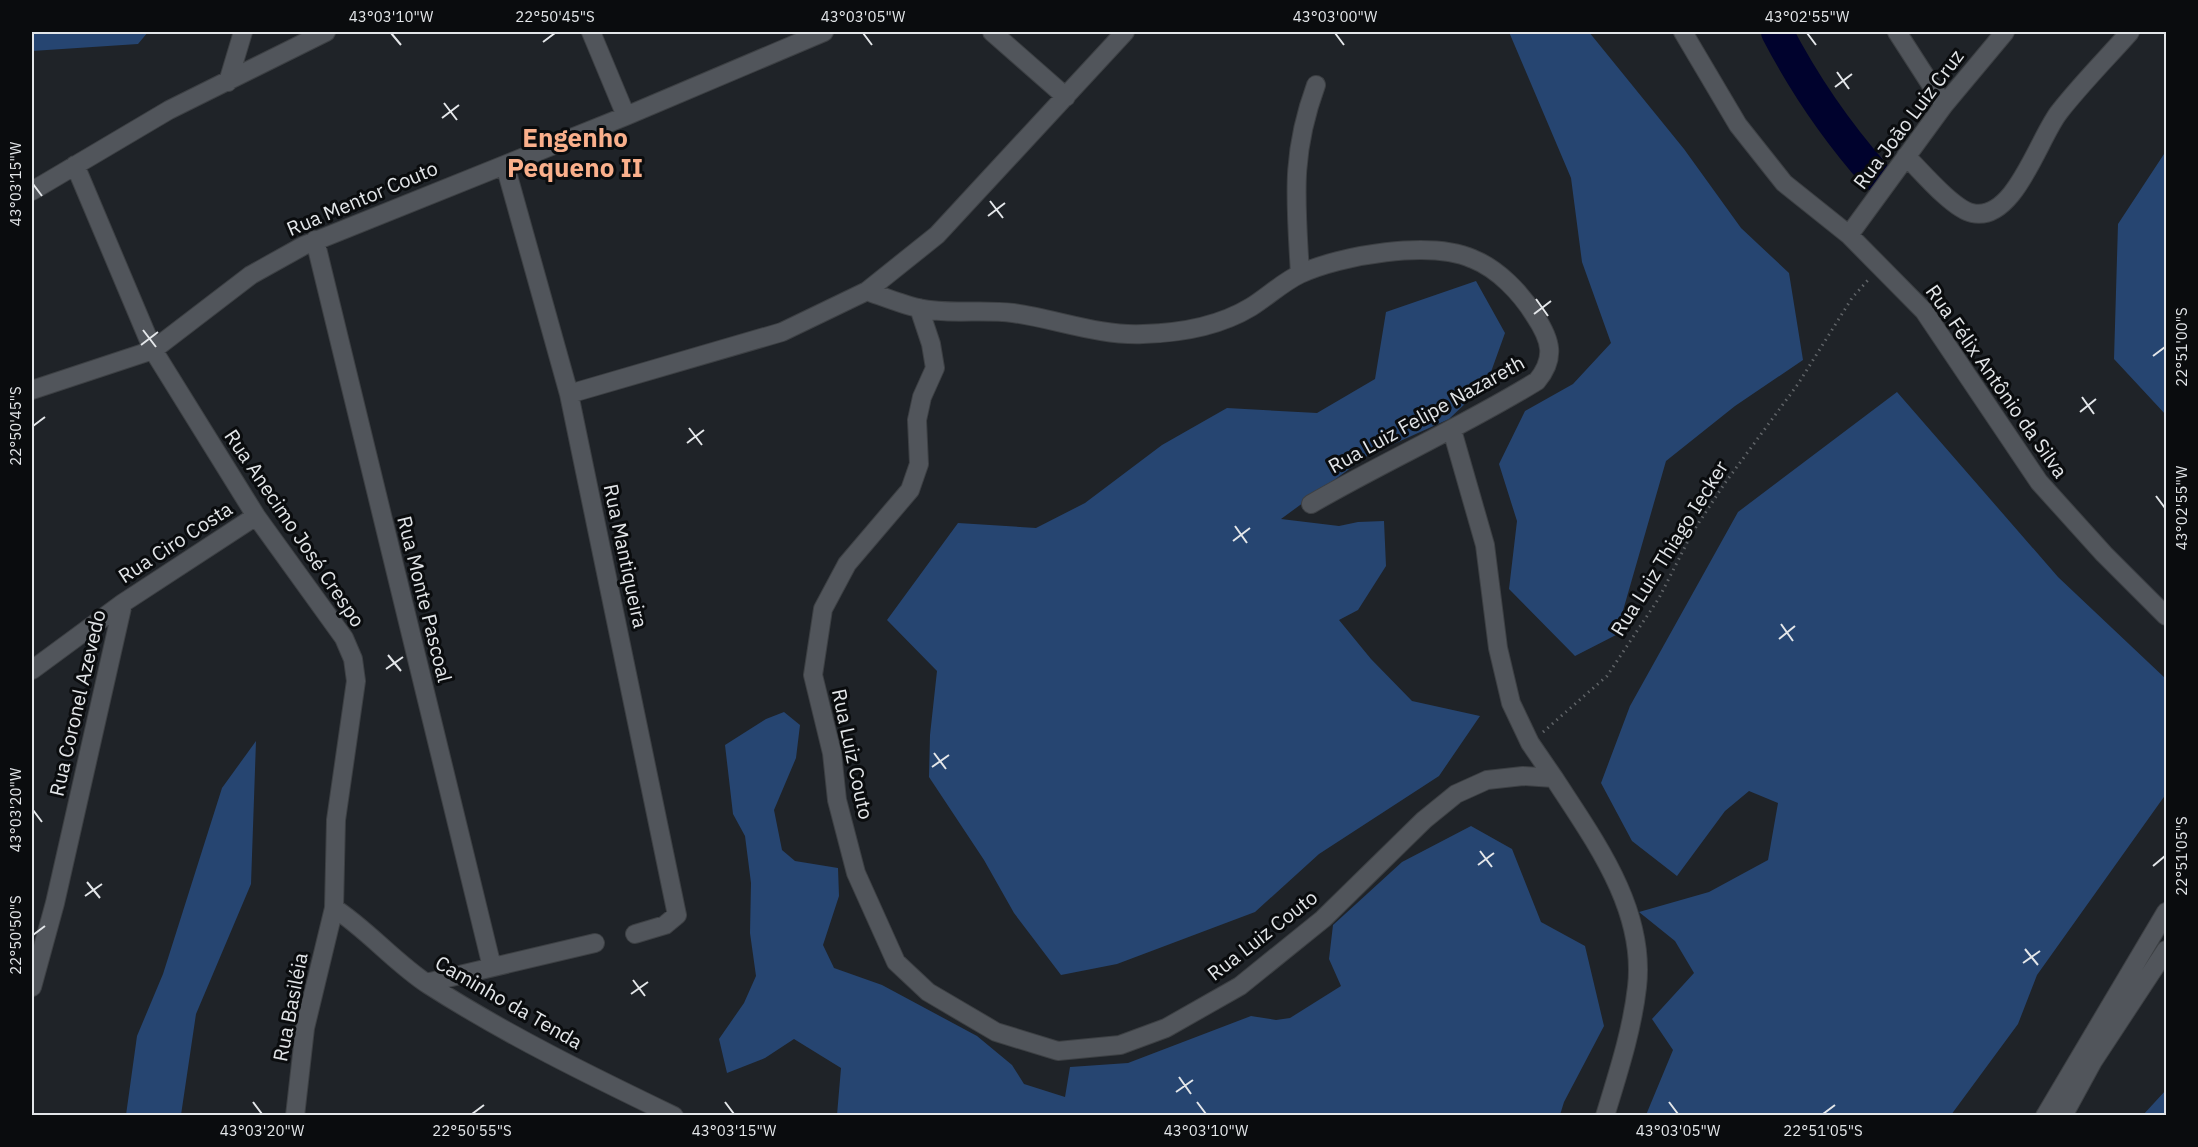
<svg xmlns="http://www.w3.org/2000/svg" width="2198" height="1147" font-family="'IBM Plex Sans',sans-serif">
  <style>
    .green { fill: #264571 }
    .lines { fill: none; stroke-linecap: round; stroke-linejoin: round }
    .river { stroke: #00022d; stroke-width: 32 }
    .minor-casing { stroke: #3d4044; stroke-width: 20 }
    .path { stroke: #606468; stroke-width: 3; stroke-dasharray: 1.5 4.5; stroke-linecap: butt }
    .minor { stroke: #51555b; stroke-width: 18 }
    .ticks { fill: none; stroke: #e3e6e9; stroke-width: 2 }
    .labels { text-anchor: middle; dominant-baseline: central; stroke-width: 6; stroke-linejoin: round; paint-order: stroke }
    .street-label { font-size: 20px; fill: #e3e6e9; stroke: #0a0c0e }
    .district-label { font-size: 26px; font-weight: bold; fill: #f9af8b; stroke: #0a0c0e }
    .neatline { fill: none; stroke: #e3e6e9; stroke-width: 2 }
    .ticks-label { font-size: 15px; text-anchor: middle; fill: #e3e6e9 }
  </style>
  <rect width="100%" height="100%" fill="#1f2328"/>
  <path class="green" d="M32,32h116l-10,12 -106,7z
    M1509,32h80l95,117 57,79 48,45 14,87 -68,46 -69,55 -50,174 -41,21 -66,-67 8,-68 -18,-57 26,-53 48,-27 38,-41 -29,-81 -11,-84z
    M2166,151v264l-52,-56 4,-135z
    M1476,281l29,52 -18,50 -38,36 -82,37 -86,63 58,7 19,-4 26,-1 2,45 -28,44 -19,10 32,39 41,42 68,15 -41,60 -120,78 -64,58 -138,52 -56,11 -47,-62 -30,-53 -55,-83 1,-42 7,-64 -50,-51 71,-97 78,5 49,-25 77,-58 65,-37 90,5 58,-34 11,-67z
    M1897,392l161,185 108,102v115l-129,181 -19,49 -67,91h-305l27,-65 -21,-31 42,-46 -19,-32 -36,-29 70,-20 59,-32 10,-57 -29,-12 -24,20 -48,65 -45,-35 -31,-58 29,-77 108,-194z
    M784,712l16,13 -4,33 -22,52 8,40 13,11 43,7 1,28 -16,49 11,23 48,17 95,51 35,29 12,19 41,13 5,-30 58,-4 123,-47 25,4 14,-2 51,-32 -12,-27 4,-34 69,-63 69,-36 41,23 29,73 44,24 19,80 -40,76 -4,13h-723l4,-47 -47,-29 -29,19 -38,15 -8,-34 25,-36 12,-27 -6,-43 1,-50 -6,-47 -12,-22 -8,-69 41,-26z
    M256,741l-5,143 -55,130 -15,101h-55l11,-79 26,-62 59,-186z
    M2166,1090v25h-23z"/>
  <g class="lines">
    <path class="river" d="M1777,32c26,50 60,100 98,143"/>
    <defs>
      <path id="minor" d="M591,32l35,84
        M992,32l74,65
        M1683,32l55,93 46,58 65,52 75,76 115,171 65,72 62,62
        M1897,32l47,73
        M228,82l15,-50
        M1906,156c15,15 47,53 66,57 43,10 67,-77 88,-102 22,-28 47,-53 70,-79
        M75,165l78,185 103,166 88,122 9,21 3,22 -20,139 -2,88 -29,120 -10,88
        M505,165l64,229 108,521 -12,10 -30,9
        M32,191l137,-81 157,-78
        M1849,235l95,-130 61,-73
        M315,240l177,727
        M1300,274c-4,-73 -10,-118 16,-189
        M867,291c17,6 34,13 51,17 31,7 64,1 95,5 43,6 86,23 130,21 38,-1 75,-7 108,-27 16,-10 32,-25 49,-33 41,-19 130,-34 173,-15 25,10 48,34 62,57 16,24 21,42 2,65 -73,45 -152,80 -226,123
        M919,308l12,36 4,24 -13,29 -5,23 2,44 -9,26 -63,74 -24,45 -10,66 19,78 5,47 19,73 40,89 32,30 68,40 62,19 62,-6 46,-17 74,-42 83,-67 101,-99 32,-26 31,-14 36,-4 31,2c40,62 92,131 83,209 -5,44 -19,86 -32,129
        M32,390l121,-40 98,-75 52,-29 323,-130 198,-84
        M569,394l213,-62 85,-41 70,-56 188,-203
        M1452,430l33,115 13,103 13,55 19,40 24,35
        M32,670l91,-67 133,-87
        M334,908c34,22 61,55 95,77 78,50 162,91 245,131
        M426,983l169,-40
        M32,987l23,-84 68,-300
        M2045,1116l121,-204
        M2063,1116l30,-55 73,-111"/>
    </defs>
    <use href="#minor" class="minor-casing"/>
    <path class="path" d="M1543,732l64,-56 52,-78 33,-65 33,-50 73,-99 54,-86 16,-18"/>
    <use href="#minor" class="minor"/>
  </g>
  <path class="ticks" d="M391,33l10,12M863,33l9,12M1335,33l9,12M1807,33l9,12M543,42l12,-9M1837,72l12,17M1835,87l17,-13M444,103l13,17M442,118l17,-13M33,184l9,12M990,201l13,17M988,216l17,-13M1536,299l12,17M1534,314l17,-13M143,330l13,17M141,345l17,-13M2153,356l12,-9M2082,397l12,17M2080,412l16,-13M33,426l12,-9M689,428l13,17M687,443l17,-13M2156,496l9,12M1235,526l12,17M1233,541l17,-13M1781,624l12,17M1779,639l16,-13M388,655l13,16M386,669l17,-12M934,753l12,16M932,767l17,-12M33,810l9,12M1480,851l12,16M1478,865l16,-12M2153,866l12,-10M87,882l13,16M85,896l17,-12M33,935l12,-9M2025,949l13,16M2023,963l17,-12M633,980l12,16M631,994l17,-12M1179,1077l12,17M1176,1092l17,-12M253,1102l9,12M725,1102l9,12M1197,1102l9,12M1669,1102l9,12M472,1114l12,-9M1823,1114l12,-9"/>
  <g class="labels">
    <g class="street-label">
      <text transform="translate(1908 119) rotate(-53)">Rua João Luiz Cruz</text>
      <text transform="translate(362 198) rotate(-23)">Rua Mentor Couto</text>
      <text transform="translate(1997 381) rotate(55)">Rua Félix Antônio da Silva</text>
      <text transform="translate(1426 414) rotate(-29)">Rua Luiz Felipe Nazareth</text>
      <text transform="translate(295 528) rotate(56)">Rua Anecimo José Crespo</text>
      <text transform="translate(175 542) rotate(-33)">Rua Ciro Costa</text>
      <text transform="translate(1669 548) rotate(-58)">Rua Luiz Thiago Iecker</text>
      <text transform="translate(626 556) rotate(78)">Rua Mantiqueira</text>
      <text transform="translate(425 599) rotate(76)">Rua Monte Pascoal</text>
      <text transform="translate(77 703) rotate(-77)">Rua Coronel Azevedo</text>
      <text transform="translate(853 754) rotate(78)">Rua Luiz Couto</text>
      <text transform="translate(1262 935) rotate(-38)">Rua Luiz Couto</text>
      <text transform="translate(509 1002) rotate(30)">Caminho da Tenda</text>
      <text transform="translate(290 1007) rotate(-79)">Rua Basiléia</text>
    </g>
    <g class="district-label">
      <text x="575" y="137">Engenho<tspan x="575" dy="30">Pequeno II</tspan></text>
    </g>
  </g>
  <rect width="2198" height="1147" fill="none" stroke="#0a0c0e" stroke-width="66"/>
  <rect x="33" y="33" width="2132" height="1081" class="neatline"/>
  <g class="ticks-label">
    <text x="391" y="22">43°03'10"W</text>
    <text x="555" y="22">22°50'45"S</text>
    <text x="863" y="22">43°03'05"W</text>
    <text x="1335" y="22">43°03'00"W</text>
    <text x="1807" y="22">43°02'55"W</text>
    <text transform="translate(16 184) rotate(-90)" y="5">43°03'15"W</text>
    <text transform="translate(2182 347) rotate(-90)" y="5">22°51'00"S</text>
    <text transform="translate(16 426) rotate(-90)" y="5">22°50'45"S</text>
    <text transform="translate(2182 508) rotate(-90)" y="5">43°02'55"W</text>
    <text transform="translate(16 810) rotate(-90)" y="5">43°03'20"W</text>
    <text transform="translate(2182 856) rotate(-90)" y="5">22°51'05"S</text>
    <text transform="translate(16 935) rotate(-90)" y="5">22°50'50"S</text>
    <text x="262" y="1136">43°03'20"W</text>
    <text x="472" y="1136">22°50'55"S</text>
    <text x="734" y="1136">43°03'15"W</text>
    <text x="1206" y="1136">43°03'10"W</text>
    <text x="1678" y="1136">43°03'05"W</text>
    <text x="1823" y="1136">22°51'05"S</text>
  </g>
</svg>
